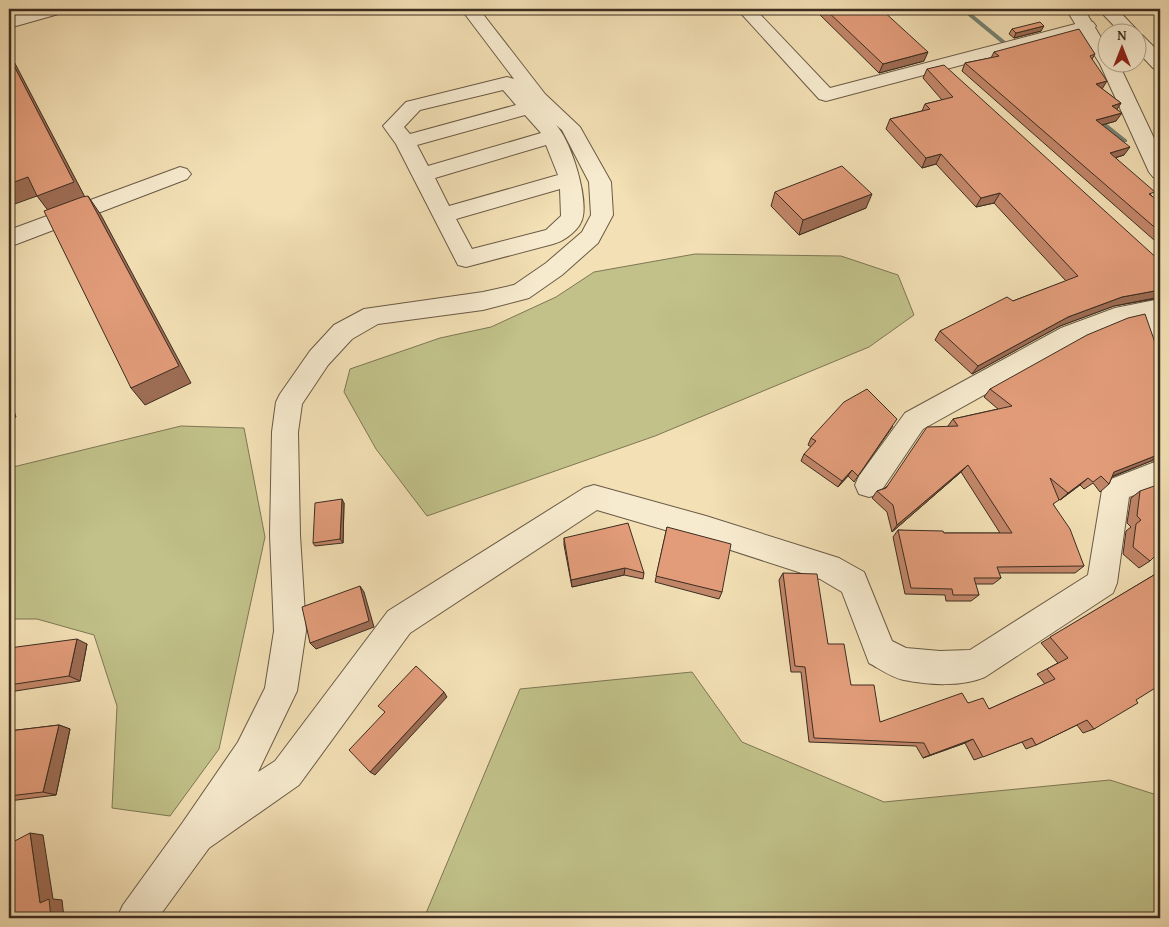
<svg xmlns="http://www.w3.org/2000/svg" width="1169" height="927" font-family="'Gentium Book Plus',serif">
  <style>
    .green { fill: #c1c189; stroke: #7e7755 }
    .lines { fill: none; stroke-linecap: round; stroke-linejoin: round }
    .stream { fill: #758375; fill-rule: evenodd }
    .minor-casing { stroke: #6a5a46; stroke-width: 2 }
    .tertiary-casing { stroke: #6a5a46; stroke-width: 2 }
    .minor { fill: #f7ebcf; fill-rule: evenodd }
    .tertiary { fill: #f7ebcf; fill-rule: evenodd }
    .wall { fill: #c28669; stroke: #3c2d21 }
    .shaded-wall { fill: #9e6d55; stroke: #3c2d21 }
    .building { fill: #e29c7a; stroke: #3c2d21 }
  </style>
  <rect width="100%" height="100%" fill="#f3e0b5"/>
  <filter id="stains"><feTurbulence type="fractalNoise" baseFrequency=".004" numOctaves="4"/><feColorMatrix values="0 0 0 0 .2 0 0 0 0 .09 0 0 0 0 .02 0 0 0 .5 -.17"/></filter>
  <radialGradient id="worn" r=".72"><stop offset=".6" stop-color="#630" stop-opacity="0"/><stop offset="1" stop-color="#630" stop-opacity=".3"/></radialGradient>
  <path class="green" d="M695,254l146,2 57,19 16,40 -45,32 -214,89 -228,80 -51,-67 -32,-57 6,-23 90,-31 51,-11 65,-30 38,-25z
    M181,426l63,2 21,109 -46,212 -49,67 -58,-8 5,-102 -23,-71 -57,-16h-28v-151z
    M692,672l50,70 142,60 226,-22 50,16v122h-736l96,-229z"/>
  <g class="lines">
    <path class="stream" d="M960,9h6l49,40v2h-4z
      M1097,116l30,24v2h-4l-28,-23v-2z"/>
    <defs>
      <path id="minor" d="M38,9h27l-3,4 -53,15v-11z
        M461,9h18l66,85 35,33 31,55 2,33 -15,28 -36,32 -33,23 -46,12 -105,14 -26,15 -24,26 -26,39 -4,28 2,103 6,96 -9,60 -39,81 17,-11 113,-150 196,-123 10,-3 112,31 133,42 25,14 28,69 14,7 34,3 30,-1 118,-75 14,-85 4,-9 46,-18 8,-1v24l-31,11 -12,86 -4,10 -128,84c-23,10 -57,8 -81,3 -12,-2 -24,-11 -35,-17l-27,-71 -22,-13 -114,-37 -109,-32 -187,123 -111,152 -90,63 -51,70h-41l6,-13 60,-83 55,-80 27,-54 9,-57 -4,-96 2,-103 4,-30 4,-8 30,-43 24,-26 30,-16 119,-17 31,-7 32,-22 36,-31 9,-17 -2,-33 -27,-52 -6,-5c15,16 31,69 27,91 -2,13 -18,25 -30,28l-87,23 -8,-2 -62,-121 -13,-18 23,-24 101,-25 7,2zM503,90l13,15 -106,29 -6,-7 16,-17zM525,115l16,18 -113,33 -11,-21zM546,145l12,30 -109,31 -14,-28zM560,189l1,27 -15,14 -74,19 -16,-30z
        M737,9h18l75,79 257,-67 6,1 3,4 -3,4 -267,71 -7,-2z
        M1160,299v63l-9,-3 -13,-38 -19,4 -40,17 -156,87 -44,65 -10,3 -10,-3 -4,-9 4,-9 46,-63 156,-85 54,-20z"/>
      <path id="tertiary" d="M1066,9h18l22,37v16h12l42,89v28l-7,-2 -4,-5 -49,-108z
        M1098,9h19l22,23 -1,2 4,1 18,18v17l-7,-2 -17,-18v-18h-16z
        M180,167l7,2 4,5 -4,5 -178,68v-17z"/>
    </defs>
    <use href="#minor" class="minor-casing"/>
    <use href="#tertiary" class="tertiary-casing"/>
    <use href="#minor" class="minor"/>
    <use href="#tertiary" class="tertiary"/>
  </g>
  <path class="wall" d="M815,9h47l62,52 -45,12 -64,-63z
    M1012,29l29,2 -27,7 -5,-4z
    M994,52l101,2 -3,5 10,30 19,14 -4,6 -1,12 -14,4 22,30 -9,3 37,38 5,10v2l3,3v27l-6,2 -192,-169 3,-8 26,-5z
    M927,69l233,192v37l-46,8 -54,20 -88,48 -37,-34 5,-9 73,-30 53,-20 -72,-78 -18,4 -40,-43 -14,4 -36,-39 4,-10 32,-8 3,-7 17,-4 -19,-22z
    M775,192l91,16 -67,27 -28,-29z
    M1158,351l2,1v109h-9l-39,16 -3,7 -9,8 -7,-9 -9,6 -4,-4 -20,15 -2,-1 -5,5 31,62 -9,7h-76l2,5 -8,6h-18l4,11 -8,6h-25l-1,-6 -40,-1 -12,-57 5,-7 46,3h56l-39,-61 -69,60 -5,-20 -15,-14 5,-7 8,-3 63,-62 5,-7 45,-10 -14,-12 6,-8z
    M893,426l-39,56 -6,-6 -10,11 -37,-26 3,-7 7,-7 -3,-2 3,-7z
    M1140,491l10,70 -11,7 -16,-14 3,-23 5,-4 -4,-4 4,-25z
    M344,503l-1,40 -28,3 -2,-3z
    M667,527l55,65 -3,7 -64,-17z
    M564,538l80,35 -1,6 -19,-4 -52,12 -8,-42z
    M783,573l45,71 23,41 29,37 88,-19 21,6 56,-25 -8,-10 21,-11 -17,-20 113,-68 -18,125 -42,29 -11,4 -6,-8 -41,20 -10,4 -4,-7 -48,18 -9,-17 -42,15 -7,-12 -107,-4 -8,-70h-10l-12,-92z
    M87,644l-7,37 -71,11v-44z
    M59,725l11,4 -14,66 -47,6v-70z"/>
  <path class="shaded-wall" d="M1044,26l-3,5 -27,7 2,-5z
    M9,52l77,147 -36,14 -13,-17 -28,10z
    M928,52l-4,9 -45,12 4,-9z
    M1107,81l-5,8 -6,-5z
    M1121,103l-5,8 -4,-5z
    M1122,113l-6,8 -25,7 5,-8z
    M1130,147l-6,8 -20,6 6,-8z
    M941,154l-5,10 -14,4 4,-10z
    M1000,193l-6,10 -18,4 5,-9z
    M872,194l-6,14 -67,27 4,-15z
    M88,196l13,19 90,168 -46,22 -14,-17z
    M1160,218v5l-4,-4z
    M1160,232v6l-6,2z
    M1160,290v7l-46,9 -54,20 -88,48 6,-8 90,-49 54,-20z
    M9,395l7,22 -7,3z
    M1160,454l-9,7 -46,18 9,-7z
    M968,465l-7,7 -69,60 5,-7z
    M852,470l-4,6 -10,11 4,-6z
    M1088,478l-8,7 -20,15 8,-7z
    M342,499l2,4 -1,40 -3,-4z
    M625,568l-1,7 -52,12 -1,-7z
    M360,586l4,6 10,35 -58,22 -6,-6z
    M77,639l10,5 -7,37 -11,-5z
    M444,692l3,5 -72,78 -5,-3z
    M59,725l11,4 -14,66 -13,-3z
    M973,739l-8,4 -42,15 7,-3z
    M30,833l13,2 10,64 9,1 2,18h-13l-11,-15z"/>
  <path class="building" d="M825,9h37l3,2 12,-2h4l47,43 -45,12z
    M1040,22l4,4 -28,7 -4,-4z
    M1079,29l16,25 -5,2 17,25 -11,3 25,19 -9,3 10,7 -26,7 34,27 -20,6 45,39 -6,2 11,8 -5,2 3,3h-2l4,4v7l-4,1 4,4v9l-195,-169 34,-7 -5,-4z
    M9,56l65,126 -37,14 -9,-19 -19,7z
    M944,65l216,196v29l-38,7 -54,20 -90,49 -38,-35 67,-34 6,4 65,-25 -78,-83 -19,5 -40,-44 -15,4 -36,-39 40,-10 -5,-5 28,-7 -26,-28z
    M842,166l30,28 -69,26 -28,-28z
    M88,196l91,170 -48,22 -87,-177 38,-14z
    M1145,314l13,37 2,1v102l-46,18 -5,12 -8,-8 -8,6 -5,-4 -20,15 -18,-15 9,22 -6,4 17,25 14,37 -87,1 4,11h-27l5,17h-26l-1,-6 -41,-1 -13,-58 45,1 1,2h68l-44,-68 -71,60 -4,-20 -16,-14 9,-3 41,-61 31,-1 -5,-7 59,-13 -22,-17 97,-54 41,-17z
    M867,389l30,30 -39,57 -6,-6 -10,11 -38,-27 12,-13 -5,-3 33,-36z
    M9,406l2,7 -2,1z
    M1160,484v67l-10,10 -17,-14 3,-23 5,-4 -4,-4 3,-25z
    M342,499l-2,40 -27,4 2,-40z
    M628,523l16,50 -19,-5 -54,12 -7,-42z
    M667,527l64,17 -9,48 -66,-16z
    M783,573l34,1 11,70h16l7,41h23l6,37 82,-29 6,10 15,-5 6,11 66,-30 -8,-10 21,-11 -18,-21 104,-62 6,5v105l-24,15 2,3 -44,26 -7,-9 -51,25 -4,-7 -49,19 -10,-18 -43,16 -6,-12 -110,-5 -9,-71 -10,-1z
    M360,586l9,35 -59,22 -8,-36z
    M77,639l-8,37 -60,9v-37z
    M416,666l28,26 -74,80 -21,-22 36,-38 -7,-6z
    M59,725l-16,67 -34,4v-65z
    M30,833l10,70 9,-4 2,19h-42v-74z"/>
  <rect width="1169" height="927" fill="none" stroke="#f3e0b5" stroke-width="30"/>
  <rect x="10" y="10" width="1149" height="907" fill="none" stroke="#3c2d21" stroke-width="2.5"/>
  <rect x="15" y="15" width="1139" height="897" fill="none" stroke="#3c2d21"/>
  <g transform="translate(1122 48)"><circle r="24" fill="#f7ebcf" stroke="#ac9f89"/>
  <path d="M0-4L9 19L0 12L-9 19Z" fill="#8f2418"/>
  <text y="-8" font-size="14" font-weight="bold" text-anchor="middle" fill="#3c2d21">N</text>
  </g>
  <rect width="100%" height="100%" filter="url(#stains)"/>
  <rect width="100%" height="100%" fill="url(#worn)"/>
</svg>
